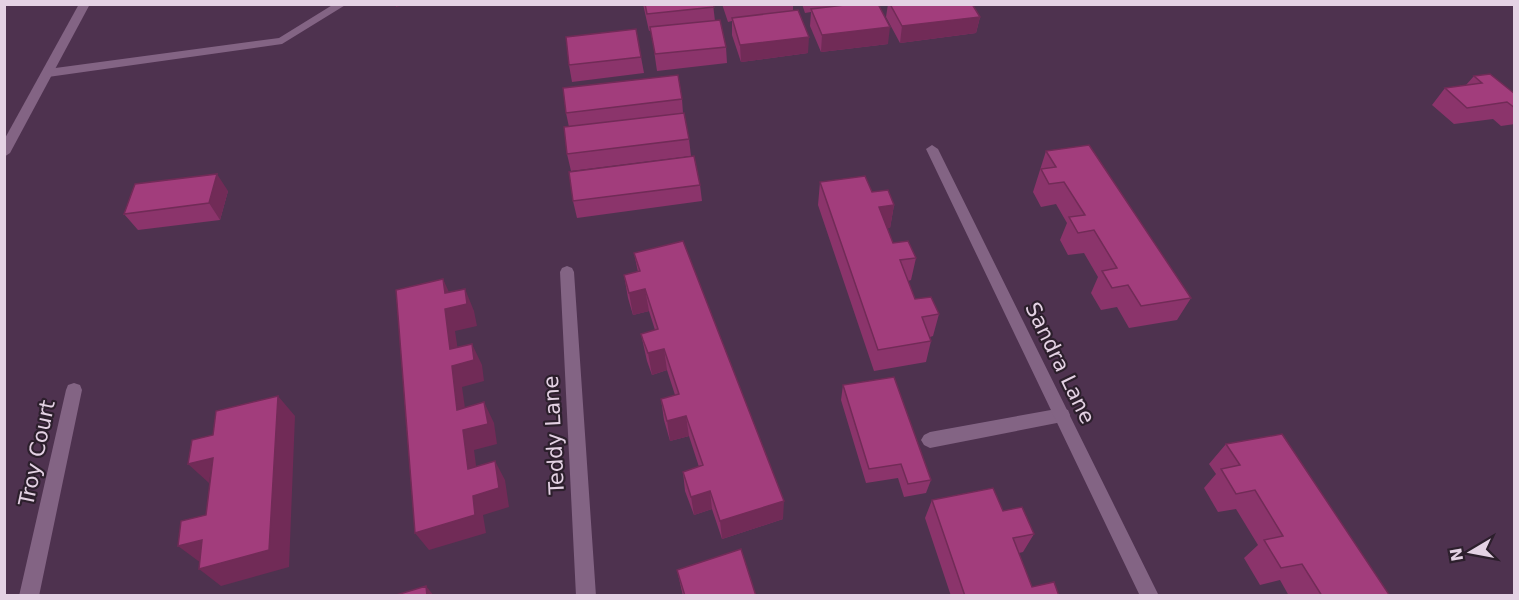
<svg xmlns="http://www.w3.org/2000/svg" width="1519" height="600" font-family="'DejaVu Sans',sans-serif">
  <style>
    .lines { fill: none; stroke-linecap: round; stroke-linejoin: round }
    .service { fill: #836484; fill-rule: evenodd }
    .minor { fill: #836484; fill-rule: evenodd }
    .secondary { fill: #836484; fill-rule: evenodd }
    .wall { fill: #8b346b }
    .shaded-wall { fill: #712b57 }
    .building { fill: #a23d7c; stroke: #712b57; stroke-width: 1.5 }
    .labels { text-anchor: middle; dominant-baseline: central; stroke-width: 4.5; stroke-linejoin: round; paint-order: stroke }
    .street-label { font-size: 21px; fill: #e4d2e4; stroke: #2c1f2c }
  </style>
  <rect width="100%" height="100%" fill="#4e324f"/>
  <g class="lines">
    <path class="service" d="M334,4h13l-65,40 -234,33 -6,-4 6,-4 231,-31z
      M1062,408l6,2 2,5 -2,5 -6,2 -132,26 -6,-3 -3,-5 3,-5 6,-3z"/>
    <path class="minor" d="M932,145l6,4 221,447h-19l-214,-447z
      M567,266l5,2 2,4 22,324h-20l-16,-324 2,-4z
      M74,383l6,2 2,5 -43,206h-20l47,-206 2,-5z"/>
    <path class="secondary" d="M79,4h11l-80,149 -6,4v-17z"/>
  </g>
  <path class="wall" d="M643,4h70l2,17 11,26 1,16 -70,8 -6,-41 -2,1z
    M722,4h71v7l15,42 -67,9 -9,-27v-14l-4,1z
    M802,4h76l10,40 -67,8 -11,-26 1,-14 -6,1z
    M888,4h84l8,13 -4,16 -76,10 -14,-26z
    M641,57l3,16 -72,9 -3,-17z
    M1474,76l41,18v30l-14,2 -8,-7 -39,5 -22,-19 13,-17 21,-3z
    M682,99l1,14 6,26 2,17 -120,15 -4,-17 2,-27 -3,-14z
    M1046,151l145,147 -14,22 -48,8 -12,-21 -16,3 -10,-17 7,-16 -14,-24 -16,2 -8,-15 7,-17 -11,-19 -15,3 -8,-15z
    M820,182l52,10 22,13 -4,23h-3l6,15 23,15 -5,22 -3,1 7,18 24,15 -6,22 -3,1 1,4 -5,21 -52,9 -56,-166z
    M700,185l2,16 -125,17 -4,-17z
    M228,191l-8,29 -82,10 -14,-16z
    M634,253l149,266 -61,20 -10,-30 -18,6 -9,-24 -2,-19 16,-5 -10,-31 -19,5 -6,-21 -3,-21 14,-4 -8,-25 -15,5 -5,-14 -6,-27 14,-4 -6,-19 -16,4 -5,-17 -4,-23 14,-3z
    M843,385l88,95 -5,13 -22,4 -6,-19 -32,5 -25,-83z
    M1226,444l164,152h-101l-9,-16 -20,5 -16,-27 14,-13 -22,-36 -18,3 -14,-24 12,-14 -7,-10z
    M932,500l71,11 31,23 -11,18 -4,1 13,34 27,9h-108l-26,-78z
    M677,570l79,26h-73z"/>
  <path class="shaded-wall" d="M395,4h11l-10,3z
    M980,17l-4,16 -76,10 2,-17z
    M890,27l-2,17 -67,8 1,-17z
    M809,37l-1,16 -67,9 -1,-17z
    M217,174l11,17 -8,29 -11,-17z
    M894,205l-4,23 -14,2 3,-23z
    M443,279l10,22 12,-12 9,22 3,15 -22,5 5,33 12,-20 10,21 2,16 -22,6 6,42 16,-27 10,21 3,21 -23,6 5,38 -11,-19 -11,-59 -12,-101v-16z
    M645,289l4,22 -16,4 -4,-22z
    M664,349l3,21 -15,5 -4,-22z
    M278,396l17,20 -6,151 -68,19 -22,-17z
    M686,416l3,20 -19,5 -3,-20z
    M213,458l-4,25 -21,-19z
    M495,461l10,19 4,27 -26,8 3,18 -57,17 -14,-17 58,-37z
    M710,491l2,18 -18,6 -3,-18z
    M784,501l-1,18 -61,20 -2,-18z
    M202,540l-1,23 -23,-17z
    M426,586l8,10h-7z"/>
  <path class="building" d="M645,4h68l1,3 -67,7z
    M853,4h25l12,23 -68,8 -11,-26z
    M890,4h82l8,13 -78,9z
    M798,10l11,27 -69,8 -8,-27z
    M720,20l6,27 -71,7 -5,-27z
    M636,29l5,28 -72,8 -3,-28z
    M1490,74l25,20v14l-8,-6 -40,6 -22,-20 37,-5 -8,-7z
    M678,75l4,24 -116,14 -3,-25z
    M684,113l5,26 -122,15 -3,-27z
    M1089,145l102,153 -50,8 -13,-21 -16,3 -10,-17 15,-3 -23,-38 -16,3 -9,-16 16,-2 -21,-33 -15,2 -8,-15 15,-2 -10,-16z
    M694,156l6,29 -127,16 -4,-29z
    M217,174l-8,29 -85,11 11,-30z
    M865,176l7,16 16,-2 6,15 -15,2 14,36 15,-2 8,17 -16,2 15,39 16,-2 8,17 -17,3 9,24 -53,9 -58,-168z
    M683,241l101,260 -64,20 -10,-30 -19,6 -8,-25 20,-7 -17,-49 -19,5 -6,-22 18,-5 -15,-45 -16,4 -5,-13 -2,-6 17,-5 -13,-40 -16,4 -5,-18 16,-4 -6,-18z
    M443,279l2,14 20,-4 2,15 -22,5 5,40 22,-5 2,16 -22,6 5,44 27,-8 4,22 -25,6 5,39 27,-8 4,27 -26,8 2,19 -60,18 -19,-243z
    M894,377l37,103 -23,4 -7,-20 -32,5 -26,-84z
    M278,396l-9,154 -70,19 3,-29 -24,6 3,-25 25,-6 7,-57 -25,6 4,-24 21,-5 3,-24z
    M1282,434l108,162h-68l-20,-32 -21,4 -17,-28 19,-4 -28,-46 -19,4 -15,-25 19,-4 -14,-21z
    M993,488l10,23 19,-4 12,27 -21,4 19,49 22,-5 5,14h-94l-33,-96z
    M741,549l15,47h-71l-8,-26z
    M426,586l1,10h-34z"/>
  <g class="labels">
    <g class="street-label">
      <text transform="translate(1060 363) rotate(64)">Sandra Lane</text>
      <text transform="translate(554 435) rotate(-93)">Teddy Lane</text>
      <text transform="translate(37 453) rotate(-78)">Troy Court</text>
    </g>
  </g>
  <rect width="1519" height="600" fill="none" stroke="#e4d2e4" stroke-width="12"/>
  <g transform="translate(1471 552) rotate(260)" stroke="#2c1f2c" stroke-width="4.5" paint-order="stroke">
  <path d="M0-4.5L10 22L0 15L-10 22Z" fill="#e4d2e4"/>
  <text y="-9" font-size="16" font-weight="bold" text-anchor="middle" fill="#e4d2e4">N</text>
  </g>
</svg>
